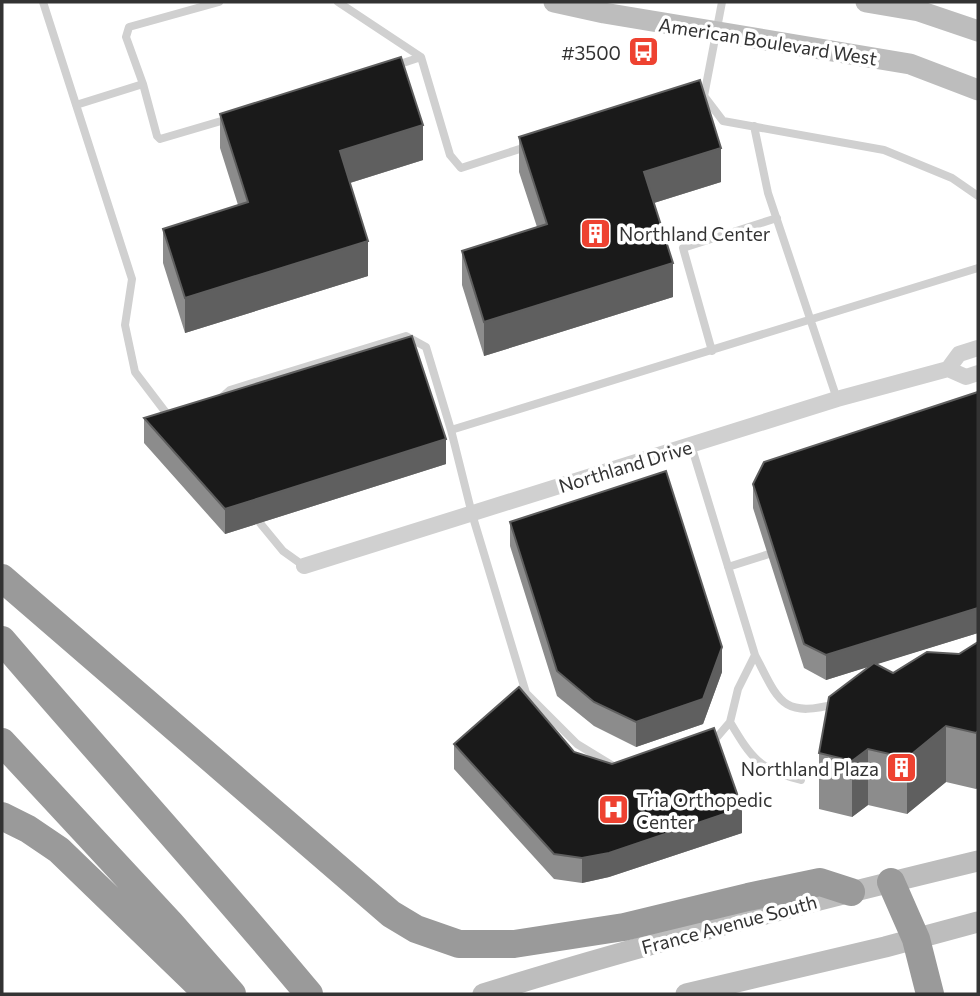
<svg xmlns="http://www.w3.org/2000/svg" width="980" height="996" font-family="Commissioner,sans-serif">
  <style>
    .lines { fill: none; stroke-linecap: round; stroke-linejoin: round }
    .service { stroke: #d0d0d0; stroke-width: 8 }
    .minor { stroke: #d0d0d0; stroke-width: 16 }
    .secondary { stroke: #bdbdbd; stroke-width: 21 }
    .motorway { stroke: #9a9a9a; stroke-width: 28 }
    .wall { fill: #8c8c8c }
    .shaded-wall { fill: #5f5f5f }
    .building { fill: #1a1a1a; stroke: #5f5f5f; stroke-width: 2 }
    .labels { text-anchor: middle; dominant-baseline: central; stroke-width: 7; stroke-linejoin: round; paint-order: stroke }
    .street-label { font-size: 19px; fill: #333; stroke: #fff }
    .poi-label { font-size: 19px; fill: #333; stroke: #fff; text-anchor: end }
  </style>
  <rect width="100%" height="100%" fill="#fff"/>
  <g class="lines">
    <path class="service" d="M43,2l89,277 -7,46 10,47 35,46
      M219,2l-90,25 -3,10 17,47 14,52 3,3 68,-20
      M338,2l83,55 29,98 11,13 68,-22
      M722,2l-18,94 19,25 161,29 68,28 26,18
      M394,66l27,-9
      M76,105l67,-21
      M754,126l14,67 69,206
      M712,351l-29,-103 94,-30
      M221,398l9,-8 176,-54 20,11 25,83 527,-162
      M451,430l21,84 54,179 51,51 36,22
      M691,445l64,210 -17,34 -8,33 -18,21
      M255,517l28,34 21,15
      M728,567l41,-13
      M755,655c23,44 26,65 83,48
      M730,722c22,37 29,47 71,58"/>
    <path class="minor" d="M948,369l18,8 12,-4
      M304,566l533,-167 111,-30 11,-15 19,-6"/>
    <path class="secondary" d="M554,2l50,11 306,51 68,26
      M866,2l53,9 59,20
      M483,994c163,-51 329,-93 495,-133
      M686,994l199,-47 93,-25"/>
    <path class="motorway" d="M2,578l389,336 25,15 43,15h55l110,-17 124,-30 72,-15 31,10
      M2,640c101,118 207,234 307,354
      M2,742l168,181 62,71
      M2,816l26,13 31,21 149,144
      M891,882l25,57 14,55"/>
  </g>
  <path class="wall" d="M220,114l203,46 -73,23 18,93 -183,57 -22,-70v-34l75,-24 -18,-57z
    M519,137l202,45 -67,21 19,94 -189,59 -22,-71v-34l75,-24 -18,-55z
    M978,392v241l-102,31 17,9 66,-19 19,-12 -2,147 -30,-7 -39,32 -39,-9 -16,12 -33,-8v-56l51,-87 -44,14 -22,-12 -51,-160v-24z
    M144,418l302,46 -221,70 -81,-91z
    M510,522l212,150 -19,52 -67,23 -42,-21 -37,-30 -47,-150z
    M454,744l120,8 168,81 -133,44 -27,6 -28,-4 -100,-110z"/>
  <path class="shaded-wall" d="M423,125v35l-83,26v-35z
    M721,148v34l-77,24v-34z
    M368,241v35l-183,57v-35z
    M673,263v34l-189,59v-34z
    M446,439v25l-221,70v-25z
    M978,608v25l-152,47v-25z
    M722,647v25l-19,52 -67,23v-25z
    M946,726v56l-39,32v-56z
    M978,731v57l-2,1v-56z
    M868,749v56l-16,12v-56z
    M742,808v25l-133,44 -27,6v-25z"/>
  <path class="building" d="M401,57l22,68 -83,26 28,90 -183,57 -22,-69 85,-27 -28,-88z
    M700,80l21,68 -77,24 29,91 -189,59 -22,-71 85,-27 -28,-87z
    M412,336l34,103 -221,70 -81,-91z
    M978,392v216l-152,47 -22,-11 -51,-160 11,-22z
    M666,471l56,176 -19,52 -67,23 -42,-20 -37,-31 -47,-149z
    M978,642v89l-2,2 -30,-7 -39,32 -39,-9 -16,12 -33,-8 10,-56 45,-34 19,10 34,-21 32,2z
    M519,687l55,65 38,12 102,-36 28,80 -133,45 -27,5 -28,-4 -100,-110z"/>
  <defs>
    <symbol id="bus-square" viewBox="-11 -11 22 22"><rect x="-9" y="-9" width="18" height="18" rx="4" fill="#ee4231" stroke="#fff"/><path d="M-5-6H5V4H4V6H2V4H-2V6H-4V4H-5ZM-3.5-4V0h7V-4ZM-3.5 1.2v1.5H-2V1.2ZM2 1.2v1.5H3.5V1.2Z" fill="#fff"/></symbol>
    <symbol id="building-square" viewBox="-11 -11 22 22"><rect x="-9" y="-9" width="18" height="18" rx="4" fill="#ee4231" stroke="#fff"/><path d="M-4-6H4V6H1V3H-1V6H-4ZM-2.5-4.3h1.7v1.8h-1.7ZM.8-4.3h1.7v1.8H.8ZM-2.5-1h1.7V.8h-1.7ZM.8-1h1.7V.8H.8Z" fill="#fff"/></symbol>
    <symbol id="hospital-square" viewBox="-11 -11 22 22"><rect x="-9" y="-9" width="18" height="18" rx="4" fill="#ee4231" stroke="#fff"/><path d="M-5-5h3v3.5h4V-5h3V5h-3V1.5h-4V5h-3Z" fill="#fff"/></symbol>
  </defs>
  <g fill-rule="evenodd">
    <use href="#bus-square" x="626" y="34" width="35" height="35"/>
    <use href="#building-square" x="578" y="216" width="35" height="35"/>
    <use href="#building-square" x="884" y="750" width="35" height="35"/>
    <use href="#hospital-square" x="596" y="792" width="35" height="35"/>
  </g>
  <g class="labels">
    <g class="street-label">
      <text transform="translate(768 41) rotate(9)">American Boulevard West</text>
      <text transform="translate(625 466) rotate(-17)">Northland Drive</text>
      <text transform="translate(729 924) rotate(-15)">France Avenue South</text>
    </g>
    <g class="poi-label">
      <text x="621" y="52">#3500</text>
      <text x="619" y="233" text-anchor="start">Northland Center</text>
      <text x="879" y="768">Northland Plaza</text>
      <text x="636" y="799" text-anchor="start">Tria Orthopedic<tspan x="636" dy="22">Center</tspan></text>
    </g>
  </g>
  <rect width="980" height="996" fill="none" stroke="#333333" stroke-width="7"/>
</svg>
